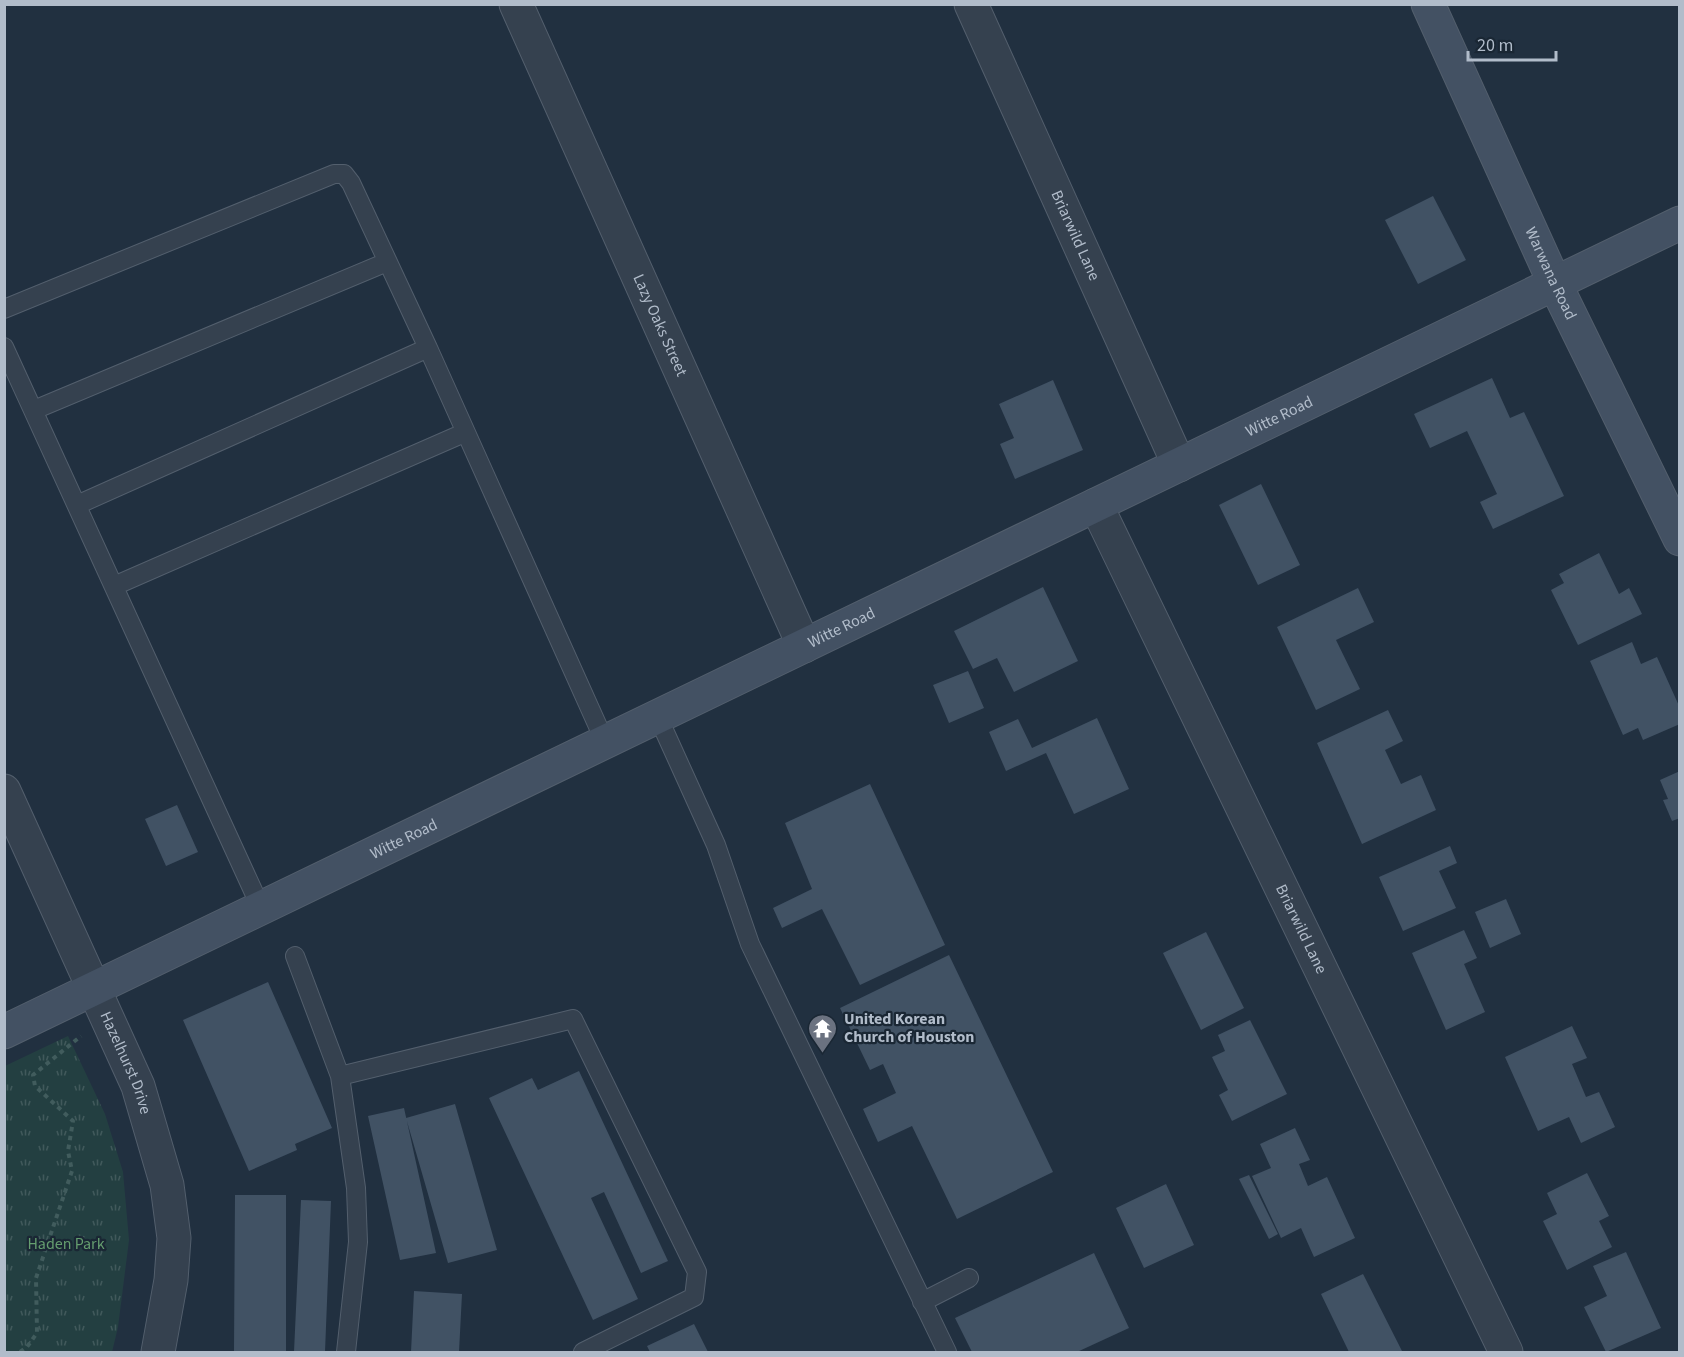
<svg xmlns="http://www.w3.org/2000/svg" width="1684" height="1357" font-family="'Source Sans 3',sans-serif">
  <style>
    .grass { fill: url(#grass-tufts) }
    .building { fill: #415264 }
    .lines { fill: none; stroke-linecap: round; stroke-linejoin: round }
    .lane-casing { stroke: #535f6d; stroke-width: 20 }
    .street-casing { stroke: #535f6d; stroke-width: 35 }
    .secondary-casing { stroke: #535f6d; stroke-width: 35 }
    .path { stroke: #415c5d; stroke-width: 4; stroke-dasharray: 4.5 4.5; stroke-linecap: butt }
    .lane { stroke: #35414f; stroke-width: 18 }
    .street { stroke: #35414f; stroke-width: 33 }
    .secondary { stroke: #435163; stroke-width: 33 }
    .labels { text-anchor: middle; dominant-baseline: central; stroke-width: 4.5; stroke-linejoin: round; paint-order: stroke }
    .street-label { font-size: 16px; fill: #b1bcca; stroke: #1a2734 }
    .poi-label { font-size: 16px; font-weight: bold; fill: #b1bcca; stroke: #1a2734; text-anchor: start }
    .park-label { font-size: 16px; fill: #659e6f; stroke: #1a2734 }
  </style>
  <defs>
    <pattern id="grass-tufts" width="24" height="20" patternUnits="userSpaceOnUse" patternTransform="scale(1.5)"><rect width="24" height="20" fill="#233f41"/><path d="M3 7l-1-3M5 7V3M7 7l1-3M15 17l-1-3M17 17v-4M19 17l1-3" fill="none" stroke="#41595b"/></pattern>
  </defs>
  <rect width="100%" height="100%" fill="#213040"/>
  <path class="grass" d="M68,1036l37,78 18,58 6,68 -11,87 -6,25h-107v-286z"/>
  <path class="building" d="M1433,196l33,64 -48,24 -33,-64z
    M1492,378l18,40 14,-6 40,84 -71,33 -13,-27 17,-8 -30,-63 -37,17 -16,-34z
    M1053,380l30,70 -68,29 -15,-35 14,-6 -15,-34z
    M1261,484l39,81 -42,20 -39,-80z
    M1599,553l20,41 10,-6 13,26 -64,31 -27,-55 13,-7 -5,-9z
    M1043,587l35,74 -64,31 -17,-34 -24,11 -19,-38z
    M1358,588l16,34 -38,18 24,49 -44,21 -39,-83z
    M1632,642l9,22 16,-7 23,51v16l-37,16 -5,-12 -15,7 -33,-74z
    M968,671l16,37 -35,15 -16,-38z
    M1388,710l15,31 -18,9 16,34 20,-9 15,35 -74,34 -45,-101z
    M1097,718l32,71 -55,25 -28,-61 -40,18 -17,-39 29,-13 14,29z
    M1680,771v47l-8,3 -9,-21 5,-1 -8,-19z
    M870,784l75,161 -85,40 -38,-76 -40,19 -9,-20 39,-19 -27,-66z
    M177,805l21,47 -32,14 -21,-47z
    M1450,846l7,17 -18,8 17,37 -53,23 -24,-54z
    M1506,899l15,35 -31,14 -15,-36z
    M1464,930l13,28 -13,6 21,48 -39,18 -34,-77z
    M1206,932l38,76 -43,22 -38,-77z
    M949,955l104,217 -96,47 -45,-93 -34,16 -15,-33 33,-16 -13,-29 -13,6 -30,-62z
    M268,982l64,146 -37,16 2,6 -48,21 -66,-151z
    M1250,1020l37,74 -55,27 -13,-26 9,-5 -16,-33 13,-6 -7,-16z
    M1572,1026l15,32 -15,6 14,33 13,-5 16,35 -34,16 -12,-26 -31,14 -33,-74z
    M579,1071l89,190 -27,12 -37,-81 -13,6 47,101 -45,21 -104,-222 43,-20 6,12z
    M455,1104l42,146 -49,13 -42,-145z
    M404,1108l32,145 -36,7 -32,-144z
    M1295,1128l15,32 -11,4 9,22 19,-9 28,61 -41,19 -13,-29 -20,10 -29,-62 19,-8 -11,-24z
    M1587,1173l22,43 -10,5 13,26 -45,23 -24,-49 14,-7 -10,-21z
    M1249,1175l29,59 -9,5 -30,-60z
    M1166,1184l28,61 -50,23 -28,-60z
    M235,1195h51v157h-52z
    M301,1200l30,1 -6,151h-31z
    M1626,1252l35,76 -55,24 -22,-45 23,-11 -14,-30z
    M1094,1253l35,75 -52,24h-105l-17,-34z
    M1363,1274l39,77 -3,1h-50l-28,-58z
    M414,1291l48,3 -3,58h-48z
    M694,1324l14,28h-58l-3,-6z"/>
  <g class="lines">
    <defs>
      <path id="lane" d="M4,309l330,-135h10l7,9 77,165 -351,157
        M4,347l257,561
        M428,348l177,394
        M34,410l353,-148
        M114,586l350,-153
        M658,717l58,128 34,99 197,408
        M295,956l45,120
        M922,1302l47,-24
        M346,1352l12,-110 -2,-54 -16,-112 233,-57 124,253 -3,25 -111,55"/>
      <g id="street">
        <path id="s1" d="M516,4l288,642"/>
        <path id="s2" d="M971,4l208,461"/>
        <path id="s3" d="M1096,505l410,847"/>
        <path id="s4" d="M4,791l134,295 29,99 7,53 -3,42 -13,72"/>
      </g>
      <g id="secondary">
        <path id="s5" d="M1428,4l127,280 125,255"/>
        <path id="s6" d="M4,1032l1676,-809"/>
      </g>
    </defs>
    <use href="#lane" class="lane-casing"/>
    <use href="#street" class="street-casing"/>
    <use href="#secondary" class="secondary-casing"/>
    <path class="path" d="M20,1352l7,-5 10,-14 -1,-55 36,-107 -4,-20 5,-30 -38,-35 -2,-11 48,-39"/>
    <use href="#lane" class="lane"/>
    <use href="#street" class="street"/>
    <use href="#secondary" class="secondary"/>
  </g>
  <defs>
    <symbol id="temple-pin" viewBox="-11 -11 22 30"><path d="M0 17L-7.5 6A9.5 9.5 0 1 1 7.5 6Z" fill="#6b7280" stroke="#1a2734"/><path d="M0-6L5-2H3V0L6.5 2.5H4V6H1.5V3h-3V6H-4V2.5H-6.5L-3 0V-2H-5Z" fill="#fff"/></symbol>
  </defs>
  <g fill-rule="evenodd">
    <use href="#temple-pin" x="806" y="1012" width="33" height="45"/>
  </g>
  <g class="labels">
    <g class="street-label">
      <text stroke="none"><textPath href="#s2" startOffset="254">Briarwild Lane</textPath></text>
      <text stroke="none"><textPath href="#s5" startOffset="296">Warwana Road</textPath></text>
      <text stroke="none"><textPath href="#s1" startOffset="352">Lazy Oaks Street</textPath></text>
      <text stroke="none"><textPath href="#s6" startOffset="1416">Witte Road</textPath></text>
      <text stroke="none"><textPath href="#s6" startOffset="930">Witte Road</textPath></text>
      <text stroke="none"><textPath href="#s6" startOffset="444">Witte Road</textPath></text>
      <text stroke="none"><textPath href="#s3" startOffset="471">Briarwild Lane</textPath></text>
      <text stroke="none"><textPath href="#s4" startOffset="298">Hazelhurst Drive</textPath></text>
    </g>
    <g class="poi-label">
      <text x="844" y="1019">United Korean<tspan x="844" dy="18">Church of Houston</tspan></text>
    </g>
    <g class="park-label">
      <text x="66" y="1244">Haden Park</text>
    </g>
  </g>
  <rect width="1684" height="1357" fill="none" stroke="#b1bcca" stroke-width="12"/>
  <path d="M1468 51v9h88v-9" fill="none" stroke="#b1bcca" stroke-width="3"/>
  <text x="1477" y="51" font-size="18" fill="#b1bcca" stroke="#1a2734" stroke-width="4.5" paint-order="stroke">20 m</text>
</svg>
